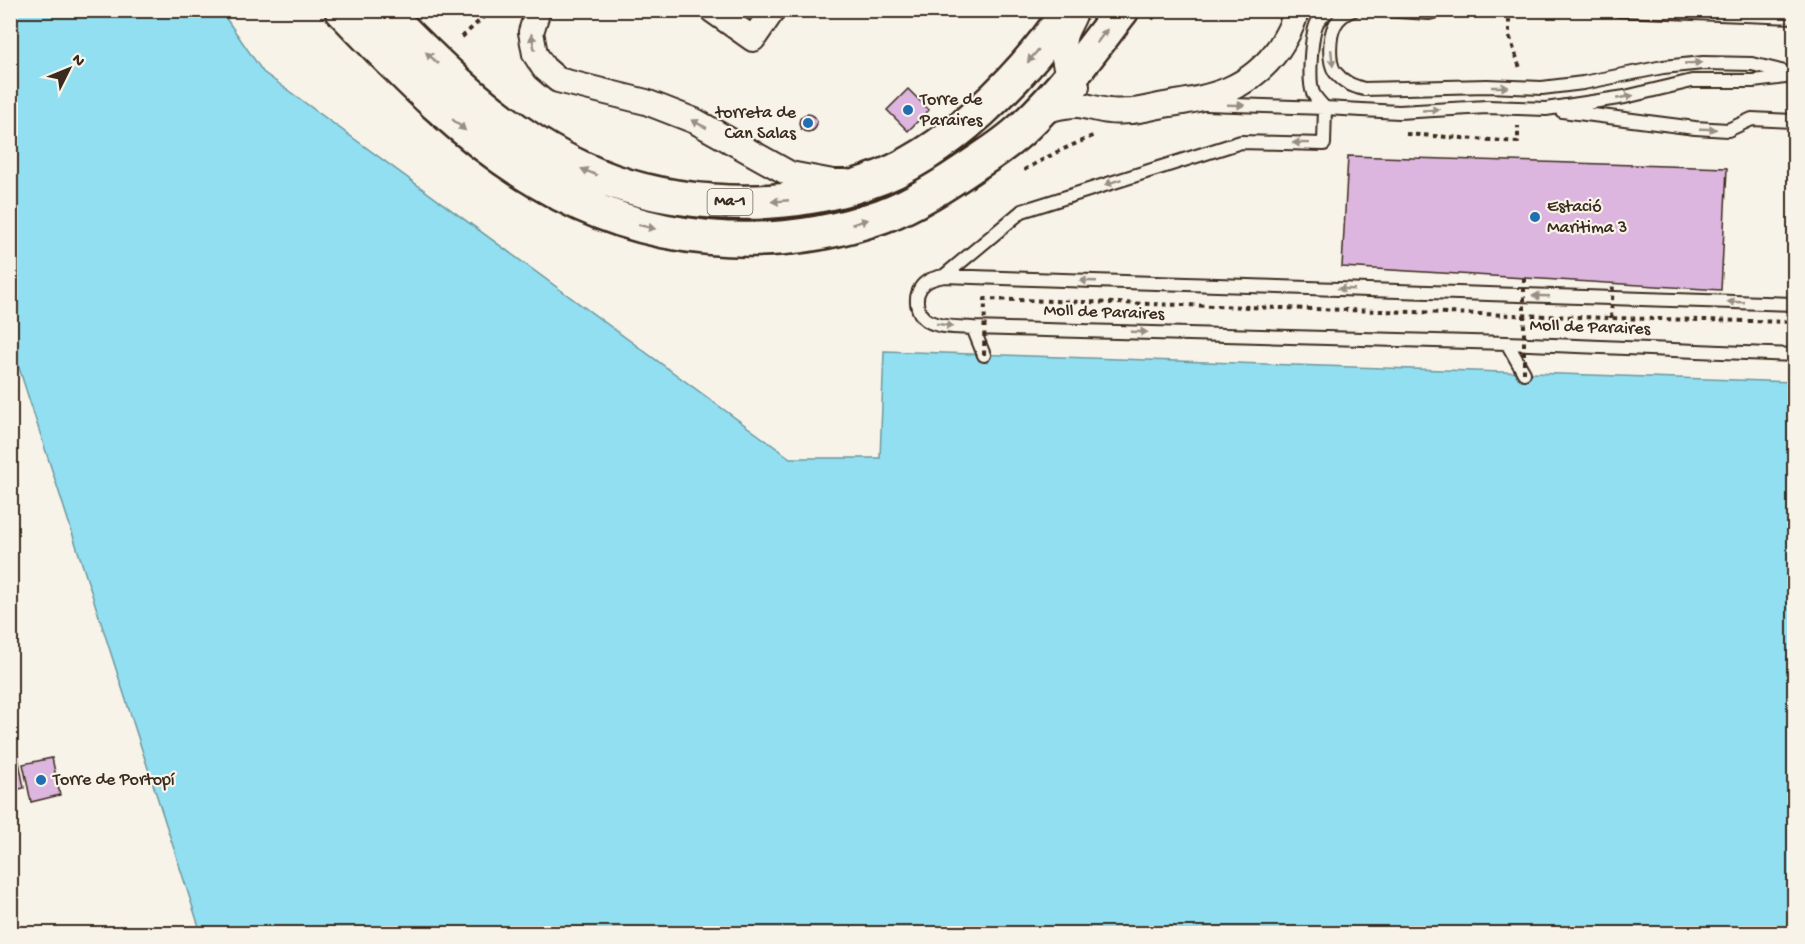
<svg xmlns="http://www.w3.org/2000/svg" width="1805" height="944" font-family="'Gochi Hand',sans-serif">
  <style>
    .water { fill: #91dff1; stroke: #6f979d; stroke-width: 1.5 }
    .building { fill: #dcb6df; stroke: #3b2a1e; stroke-width: 1.5 }
    .lines { fill: none; stroke-linecap: round; stroke-linejoin: round }
    .service-casing { stroke: #3b2a1e; stroke-width: 16 }
    .minor-casing { stroke: #3b2a1e; stroke-width: 28 }
    .trunk-casing { stroke: #3b2a1e; stroke-width: 38 }
    .path { stroke: #3b2a1e; stroke-width: 4; stroke-dasharray: 4.5 4.5; stroke-linecap: butt }
    .service { stroke: #f7f3e8; stroke-width: 12 }
    .minor { stroke: #f7f3e8; stroke-width: 24 }
    .trunk { stroke: #f7f3e8; stroke-width: 33 }
    .path-bridge { stroke: #3b2a1e; stroke-width: 4; stroke-dasharray: 4.5 4.5; stroke-linecap: butt }
    .oneway { fill: #998e83 }
    .poi-dot { fill: #1f6fb2; stroke: #f7f3e8; stroke-width: 2 }
    .labels { text-anchor: middle; dominant-baseline: central; stroke-width: 4.5; stroke-linejoin: round; paint-order: stroke }
    .shield { fill: #f7f3e8; stroke: #73665b; stroke-width: 1.5 }
    .shield-label { font-size: 16px; font-weight: bold; fill: #3b2a1e }
    .poi-label { font-size: 18px; fill: #3b2a1e; stroke: #f7f3e8; text-anchor: start }
    .street-label { font-size: 18px; fill: #3b2a1e; stroke: #f7f3e8 }
  </style>
  <rect width="100%" height="100%" fill="#f7f3e8"/>
  <filter id="ink" filterUnits="userSpaceOnUse"><feTurbulence type="fractalNoise" baseFrequency=".0167" numOctaves="2"/><feDisplacementMap in="SourceGraphic" scale="12" xChannelSelector="R" yChannelSelector="G"/><feConvolveMatrix kernelMatrix="1 2 1 2 8 2 1 2 1" color-interpolation-filters="sRGB"/></filter>
  <g filter="url(#ink)">
    <path class="water" d="M10,11h211l42,61 527,386h90l4,-107 910,31v551h-1593l-190,-590z"/>
    <path class="building" d="M908,89l21,21 -21,21 -21,-21z
      M799 123a9 9 0 1 1 18 0a9 9 0 1 1-18 0Z
      M1348,156l379,12 -6,122 -379,-23z
      M17,751l7,37 -14,3v-39z
      M52,758l8,37 -29,7 -8,-38z"/>
    <g class="lines">
      <defs>
        <path id="service" d="M1330,10c-5,4 -10,8 -13,13 -6,12 -9,58 -4,70 3,6 7,10 12,15l-1,36 -83,-2 -219,69 -78,65c-5,1 -10,2 -14,4 -18,8 -17,34 0,42 13,6 29,5 43,6l534,15 287,12
          M1353,10c-7,3 -14,7 -18,15 -6,11 -7,37 0,47 8,10 17,14 29,17l123,-3 55,2 41,-5 80,-16 40,-4 49,1 37,9
          M1383,10l46,3 12,-3
          M1619,10l175,7
          M1206,104l119,4 74,4 88,-5 59,2 79,-12 67,-16h61l41,-5
          M1562,111l133,17 33,2 24,-11 42,2
          M944,276l850,28
          M973,328l11,27
          M1507,343l17,30"/>
        <path id="minor" d="M538,10l-7,22 4,22 9,14 14,12 88,22 49,19 95,53 43,8h13
          M712,10l41,29 20,-29
          M1074,15c-3,8 -9,16 -10,24 -3,16 2,35 13,47
          M1037,113c13,-4 27,-9 41,-8 10,1 21,5 31,6 7,1 16,0 23,0 11,-1 21,-4 32,-6 48,-7 85,-15 115,-57 7,-11 15,-24 17,-38"/>
        <path id="trunk" d="M342,10c61,64 122,128 199,173 102,61 228,73 341,33 33,-12 65,-33 94,-53 17,-11 35,-23 49,-37 36,-34 67,-76 97,-116
          M383,10c59,60 120,122 198,158 41,20 86,30 131,33 52,4 106,-2 156,-19 80,-27 154,-105 201,-172"/>
      </defs>
      <use href="#service" class="service-casing"/>
      <use href="#minor" class="minor-casing"/>
      <use href="#trunk" class="trunk-casing"/>
      <path class="path" d="M1509,10v25l11,33
        M1152,19l7,-9
        M462,37l29,-27
        M1406,134l112,8v-16
        M1024,170l33,-18 38,-17"/>
      <use href="#service" class="service"/>
      <use href="#minor" class="minor"/>
      <use href="#trunk" class="trunk"/>
      <path class="path-bridge" d="M1611,318l2,-35
        M984,355l1,-56 626,19 183,4
        M1524,373v-95"/>
    </g>
    <defs><path id="oneway-solid" d="M-6-.8H1V-3.2L6.5 0L1 3.2V.8H-6Z" transform="scale(1.5)"/></defs>
    <g class="oneway">
      <use href="#oneway-solid" transform="translate(1102 36) rotate(-53)"/>
      <use href="#oneway-solid" transform="translate(533 42) rotate(-102)"/>
      <use href="#oneway-solid" transform="translate(1033 56) rotate(130)"/>
      <use href="#oneway-solid" transform="translate(432 58) rotate(-137)"/>
      <use href="#oneway-solid" transform="translate(1332 58) rotate(84)"/>
      <use href="#oneway-solid" transform="translate(1693 63) rotate(-3)"/>
      <use href="#oneway-solid" transform="translate(1500 87)"/>
      <use href="#oneway-solid" transform="translate(1625 97) rotate(-11)"/>
      <use href="#oneway-solid" transform="translate(1236 105) rotate(2)"/>
      <use href="#oneway-solid" transform="translate(1431 110) rotate(-3)"/>
      <use href="#oneway-solid" transform="translate(699 124) rotate(-153)"/>
      <use href="#oneway-solid" transform="translate(459 125) rotate(41)"/>
      <use href="#oneway-solid" transform="translate(1708 129) rotate(2)"/>
      <use href="#oneway-solid" transform="translate(1301 143) rotate(-179)"/>
      <use href="#oneway-solid" transform="translate(589 172) rotate(-157)"/>
      <use href="#oneway-solid" transform="translate(1113 182) rotate(162)"/>
      <use href="#oneway-solid" transform="translate(780 201) rotate(175)"/>
      <use href="#oneway-solid" transform="translate(860 222) rotate(-17)"/>
      <use href="#oneway-solid" transform="translate(647 227) rotate(14)"/>
      <use href="#oneway-solid" transform="translate(1088 281) rotate(-178)"/>
      <use href="#oneway-solid" transform="translate(1346 289) rotate(-178)"/>
      <use href="#oneway-solid" transform="translate(1541 296) rotate(-178)"/>
      <use href="#oneway-solid" transform="translate(1736 302) rotate(-178)"/>
      <use href="#oneway-solid" transform="translate(945 325) rotate(9)"/>
      <use href="#oneway-solid" transform="translate(1139 332) rotate(2)"/>
    </g>
  </g>
  <g class="poi-dot">
    <circle cx="908" cy="110" r="6"/>
    <circle cx="808" cy="123" r="6"/>
    <circle cx="1535" cy="217" r="6"/>
    <circle cx="41" cy="780" r="6"/>
  </g>
  <g class="labels">
    <rect class="shield" x="707.5" y="189" width="45" height="26" rx="4.5"/>
    <g class="shield-label">
      <text x="730" y="202">Ma-1</text>
    </g>
    <g class="poi-label">
      <text x="920" y="100">Torre de<tspan x="920" dy="21">Paraires</tspan></text>
      <text x="796" y="113" text-anchor="end">torreta de<tspan x="796" dy="21">Can Salas</tspan></text>
      <text x="1547" y="207">Estació<tspan x="1547" dy="21">Maritima 3</tspan></text>
      <text x="53" y="780">Torre de Portopí</text>
    </g>
    <g class="street-label">
      <text transform="translate(1104 313) rotate(2)">Moll de Paraires</text>
      <text transform="translate(1590 328) rotate(2)">Moll de Paraires</text>
    </g>
  </g>
  <rect width="1805" height="944" fill="none" stroke="#f7f3e8" stroke-width="36"/>
  <rect x="18" y="18" width="1769" height="908" fill="none" stroke="#3b2a1e" stroke-width="2" filter="url(#ink)"/>
  <g transform="translate(69 69) rotate(47)" stroke="#f7f3e8" stroke-width="4.5" paint-order="stroke">
  <path d="M0-4.5L10 22L0 15L-10 22Z" fill="#3b2a1e"/>
  <text y="-9" font-size="16" font-weight="bold" text-anchor="middle" fill="#3b2a1e">N</text>
  </g>
</svg>
